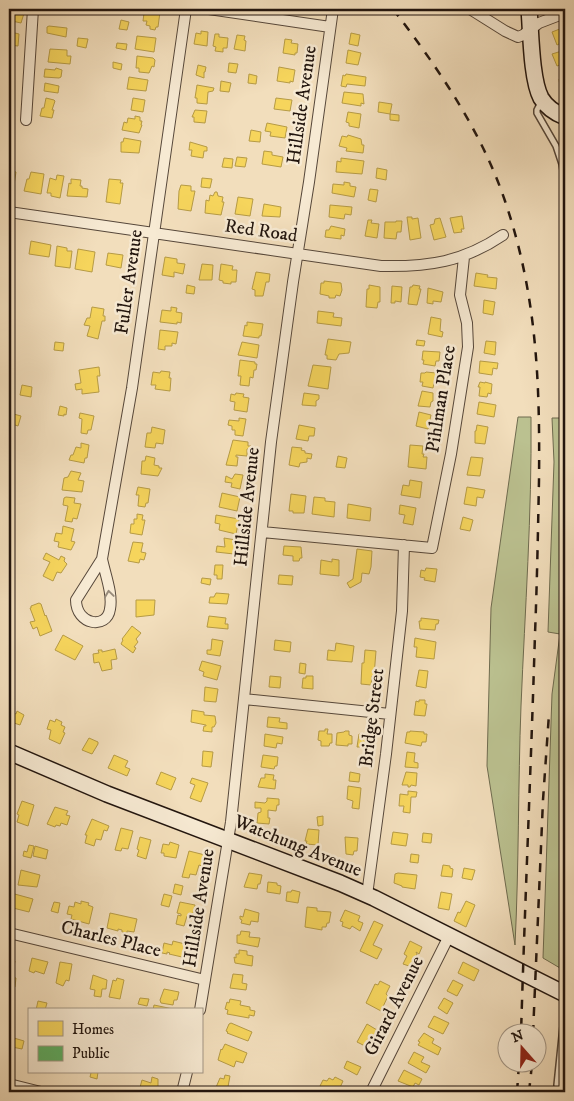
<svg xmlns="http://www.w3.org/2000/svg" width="574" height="1101" font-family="'IM FELL DW Pica',serif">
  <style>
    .green { fill: #bbc190; stroke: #6e6b4f }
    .homes { fill: #f6d55c; stroke: #b69b45 }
    .public { fill: #5aae61; stroke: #498048 }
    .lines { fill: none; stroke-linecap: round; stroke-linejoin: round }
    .lane-casing { stroke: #56473a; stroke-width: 8 }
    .street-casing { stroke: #56473a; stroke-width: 12 }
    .secondary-casing { stroke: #22150e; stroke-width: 18 }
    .lane { stroke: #f7ead3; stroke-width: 5 }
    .street { stroke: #f7ead3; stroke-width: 10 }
    .secondary { stroke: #f7ead3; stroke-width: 15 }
    .rail { stroke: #22150e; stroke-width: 2.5; stroke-dasharray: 9 9; stroke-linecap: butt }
    .oneway { stroke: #978a7a }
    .labels { text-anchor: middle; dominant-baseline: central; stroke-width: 5; stroke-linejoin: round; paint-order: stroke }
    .street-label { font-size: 19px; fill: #22150e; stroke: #f7ead3 }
  </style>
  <rect width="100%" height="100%" fill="#f2debc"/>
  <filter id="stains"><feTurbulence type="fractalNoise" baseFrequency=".004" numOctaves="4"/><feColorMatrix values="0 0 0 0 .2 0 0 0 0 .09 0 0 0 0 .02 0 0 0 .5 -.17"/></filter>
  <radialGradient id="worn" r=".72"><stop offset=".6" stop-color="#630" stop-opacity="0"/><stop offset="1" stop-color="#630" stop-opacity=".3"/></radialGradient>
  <path class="green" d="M518,417h13c1,97 -6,192 -10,289 -3,79 -2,159 -6,239l-28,-179 4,-158z
    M552,418h13v368l-5,182 -17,-10 9,-264 8,-60 -12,-2 6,-170z"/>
  <path class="homes" d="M14,9l11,1 -4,13 -9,-2z
    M148,10l12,2 -2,15h-2l-1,3 -5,-1v-3l-4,-1 1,-4h-4l1,-8 3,1z
    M121,20l8,2 -2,8 -8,-1z
    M49,26l18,2 -1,9 -19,-4v-6z
    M565,27v14l-8,4 -5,-13z
    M201,31l7,1 -1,14 -13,-2 2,-11 5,1z
    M11,32l8,2 -1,12 -9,-1z
    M351,33l9,2 -2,11 -9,-2z
    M215,34h4v3l9,1 -1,10h-4v4l-8,-1 1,-4 -3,-1z
    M237,35l8,1 -1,4 2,1 -1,10 -11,-2z
    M137,36l19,2 -2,14 -19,-3z
    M78,38l10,1 -2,9 -9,-2z
    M285,39l7,1 -1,3 7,1 -1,9h-2v2l-12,-2z
    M117,43l10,1 -1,6 -10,-2z
    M50,49l17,1v6h4l-1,8 -22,-2z
    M348,50l13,3 -3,12 -12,-2z
    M565,50v13l-8,3 -5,-12z
    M137,56l16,2 2,2 -1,7 -2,-1 -3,7 -10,-1v-4h-3z
    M113,62l9,2 -1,6 -8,-2z
    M229,63l9,1 -2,9 -8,-1z
    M198,65l8,2 -1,5h-1v6l-8,-3z
    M279,67l16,3 -2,12 -3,-1v2l-13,-2z
    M56,68l6,2 -1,7 -2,1 -15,-1 1,-8 10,1z
    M249,74l8,2 -1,8 -8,-1z
    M346,74l20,3 -1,9 -18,-2 -1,3 -5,-1 2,-11 2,1z
    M129,77l19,3 -2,11 -19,-2z
    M561,78h4v10l-5,-1 -1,-8z
    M221,81l10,2 -2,9 -9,-1z
    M45,83l14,3 -1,7 -14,-2z
    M197,85l17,3 -1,3 -5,1 -1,12 -10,-1v-5h-2z
    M344,92l19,2 1,10 -3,-1v3l-19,-3z
    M9,96l5,1 -1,13h-4z
    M46,98l8,2 1,1 -3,9h2l-2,8 -12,-2 2,-8h2z
    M133,98l12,2 -2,12 -12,-2z
    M276,98l16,2 -2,11 -16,-2z
    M379,102l13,2 -2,10 -12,-2z
    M195,110l12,1 -2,12 -11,-1v-5h-2z
    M348,112l13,2 -2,14 -10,-2v-3l-3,-1z
    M390,114l9,1v6l-9,-1z
    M135,116l5,1v4h2l-1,4h1l-3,8 -17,-3 2,-8 3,1 1,-5 7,1z
    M267,123l20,4 -2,11 -15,-2 1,-4 -6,-1z
    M251,130l10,2 -1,10 -11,-1z
    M348,135l13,4 1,6h2l-1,8 -17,-2 1,-3 -8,-2 3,-10 5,1z
    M124,138l17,3 -2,12 -18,-1v-10h2z
    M190,142l17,5v4h-3l-1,7 -12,-2 1,-6h-3z
    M264,151l8,1v3l11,2 -2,10 -19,-3z
    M237,157l10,1 -2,9 -10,-1z
    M224,158l9,1 -1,9 -10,-1z
    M341,158l23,3 -2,13 -26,-2 1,-11 4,1z
    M377,168l10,2 -1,10 -10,-2z
    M9,170l7,2 -2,13h-5z
    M31,172l13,2 -3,20 -17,-3 3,-12h2z
    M57,175l7,1 -4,22 -9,-2v-3h-4l3,-15 6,2z
    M202,178l10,1 -2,9 -9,-1z
    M71,179l10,1 -1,6h2v2l6,1 -1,8 -20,-1 2,-13 2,1z
    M109,179l12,1 -1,3h3l-3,21 -14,-2z
    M344,182l6,1v3l6,1 -2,10 -22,-4 1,-9 11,1z
    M181,185l10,1v5h4l-4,20 -13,-2 1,-18z
    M370,189l8,1 -2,12 -8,-2z
    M215,192h2l1,4 5,1 -1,5h2l-3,13 -16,-2 1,-13 3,1 1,-6 3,1z
    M238,197l15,2 -3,17 -15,-2z
    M264,204l17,3 -1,10 -18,-1z
    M330,205l22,2 -1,8 -6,-1 -1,5 -15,-2z
    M462,216l2,13h-3l1,3 -8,1 -4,-15z
    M407,217h5v2l6,-1 3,20 -11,2z
    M440,218l6,19 -12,3 -4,-15 4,-1 1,-5z
    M368,220h4l-1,3 8,1 -2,14 -12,-2z
    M396,221h6l-1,11h-4l-1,7 -12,-1 1,-16h11z
    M331,226l14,3 -1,7 -3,-1v4l-16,-2 1,-7h3z
    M31,241l20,4 -2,12 -20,-3z
    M57,246l10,2v3h5l-2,17 -15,-2z
    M78,249l17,3 -3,20 -17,-3z
    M108,253l15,2 -2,13 -15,-3z
    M165,257l12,2v4l8,1 -2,10 -9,-2v5l-12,-2z
    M202,264l11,1 -1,15h-13z
    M221,264l12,2 -1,4h5l-1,12h-5v2l-8,-1v-2l-4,-1z
    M256,272l14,2 -1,8h-3l-3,14h-8v-6l-3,-1z
    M476,273l12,2 -1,2 10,1 -1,11 -22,-3z
    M324,281l17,2 1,7 -2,6 -4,-1 -1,3h-6v-2l-9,-2 1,-11h3z
    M187,285l8,2 -1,7 -8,-1z
    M369,285l11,2v15h-2l-1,6 -11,-1 1,-18h2z
    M413,285l7,1 -1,3h2l-4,16 -9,-1 2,-17h2z
    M392,286l10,1 -1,15 -6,-1v2h-4z
    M428,288l15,4 -2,10 -8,-1v3l-6,-1z
    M484,300l11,2 -2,13 -10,-2z
    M92,307l12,2 -1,7h2v5h-3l-4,18 -11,-3 3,-10 -6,-1 3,-7h3z
    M171,307l6,1 -1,4 6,1 -1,10 -4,-1v2l-17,-2 2,-12 9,1z
    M318,311l16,2 -1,4 9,1 -1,8 -24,-3z
    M431,317l10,2 -1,12 3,1 -1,5 -14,-3z
    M247,322l16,2 -2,12h-2v2l-16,-2 2,-11 2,1z
    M160,330l18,2 -2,12 -4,-1v3h-7v4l-7,-1z
    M328,339l23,3 -2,11 -10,1 -3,6 -9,-1v-4h-2z
    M417,340l8,1 -1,5 -8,-1z
    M486,341l10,1 -1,13 -11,-2z
    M55,342l9,1 -1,8 -9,-1z
    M242,342l17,3 -2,13 -19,-3z
    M423,351l17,1 -1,9h-3l-1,5 -12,-2 1,-4h-2z
    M240,360l15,2v2h2l-1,6h-2l-1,8 -3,-1 -1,9 -9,-1 1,-9h-3z
    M480,361l18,2 -1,6 -4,-1 -1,7 -13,-2z
    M313,365l18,2 -3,22 -20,-3z
    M99,367l1,9h-3l2,16 -17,2v-5l-6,1 -1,-6 6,-1 -2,-13z
    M161,371l9,1 -1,6h2l-1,13 -15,-2 1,-4h-5l2,-13 7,1z
    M426,372l10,1 -3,15 -11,-2 1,-4h-3l1,-9h4z
    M480,382l5,1v-1l7,2 -1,10 -3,-1 -1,4 -8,-1 1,-9h-2z
    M22,385l10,2 -1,10 -11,-2z
    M422,391l11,2v8l-2,1 -1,5 -12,-1z
    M236,393l8,1 -1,3 6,1 -2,14 -13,-2 1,-8 -5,-1 1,-7 4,1z
    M304,393l15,2v4l-3,2v5l-14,-1z
    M479,402l17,3 -2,12 -17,-3z
    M60,406l7,2 -1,7 -2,-1v2l-6,-1z
    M419,412l12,3 -3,14 -12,-3z
    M10,413l11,3 -3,10 -9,-3z
    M80,413l14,3 -3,14h-3l-1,4 -6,-1 1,-14 -3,-1z
    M239,418l7,1 -3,17 -8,-1v-5h-3v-4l-4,-1 1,-5 10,1z
    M299,425l16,3 -1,8h-5l-1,5 -12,-2z
    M477,425l11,2 -3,17 -10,-1v-12h1z
    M152,427l13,3 -2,14 -7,-1 -1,5 -10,-1 2,-14h4z
    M233,440l15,2v4h3l-1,3h-3v7l-11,-1v2h2l-1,9 -11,-1z
    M81,443l8,2 -2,13h-2l-1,5 -15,-3 2,-5h2l3,-8 5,1z
    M410,445l13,1 -1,8h2l-1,3h4l-1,12 -18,-2z
    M292,447l10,1 -1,2 4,1v2l7,1 -1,5 -4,-1v4l-7,1 -1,4 -10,-2z
    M146,456l9,2 -1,7 5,1v2h3l-4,8 -17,-2 1,-13h3z
    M338,456l9,2 -2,10 -9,-1z
    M471,457l12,1 -3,18 -13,-1z
    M71,471l10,2 -3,7 6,1 -2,11 -20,-2 2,-12 4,-1z
    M235,474l8,1 -3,14 -9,-2 1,-4 -7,-1 1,-6 6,3z
    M410,480l12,2 -2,16 -19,-3 2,-10 6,1z
    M138,487l12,2 -2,14h-2l-1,4 -7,-1 1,-11h-3z
    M467,487l18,3 -2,8 -6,-1 -1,9 -12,-2z
    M222,493l18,4 -3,14 -18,-4z
    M291,494l15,2 -2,17h-11v-2h-4z
    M66,497l9,1 -1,5 7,1 -4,15 -4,-1 -1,4 -7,-1 3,-15 -5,-1 1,-7z
    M314,497l11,1v3l10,1 -1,15 -22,-3z
    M348,504l23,4 -1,13 -23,-3z
    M400,505l16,3 -3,17 -10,-2 2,-8 -6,-1z
    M137,514l6,1 -1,5h3l-3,15 -12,-2 1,-9h3v-5h3z
    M216,515l23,4 -3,15 -17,-4 1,-6 -5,-1z
    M463,517l10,3 -3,11 -10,-2z
    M63,526l11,3 -3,12 4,1 -4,8 -13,-3 1,-5 -5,-1 2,-8 6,1z
    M224,538l12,2 -2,14 -18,-2 1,-6 8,1z
    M133,542l10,1 -2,9 5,1 -2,7 -4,-1 -1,4 -11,-2z
    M284,546l17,1 1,11h-2l-1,3h-6v-5l-10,-1z
    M357,549l15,2 -1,16 -2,7 -7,-1 -1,9 -11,6 -3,-5 6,-4z
    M46,553l13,7 2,-4 4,2 -1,3 3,3 -6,9 -4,-1 -4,9 -10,-5 7,-14 -7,-3z
    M332,559l7,1v16l-19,-2 1,-14 11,2z
    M215,565h8l-1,14h-5v-4h-3z
    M426,568l11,1 -2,13 -11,-2 1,-2 -5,-1 1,-7 4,1z
    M279,575l14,1 -1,9 -14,-1z
    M202,578l9,1 -1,6 -9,-2z
    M216,593l13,1 -2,10 -18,-1 1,-6h4z
    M136,600h19l-1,15 -18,2z
    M39,603l2,1 4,12 1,-1 6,16 -12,5 -3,-9 -4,2 -3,-7 5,-1 -5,-13h1v-2z
    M209,616l17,2 -1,6h3v5l-21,-2z
    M421,618l18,2 -1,4h-2l-1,6 -15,-1 -1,-8h2z
    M132,626l9,7 -5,6 2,3 -4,5 2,1 -3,5 -12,-9 2,-4 -1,-1z
    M63,635l20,11 -8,14 -20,-10z
    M415,638l21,4 -2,17 -18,-2 1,-10h-3z
    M212,639l11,2 -3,15 -13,-2v-4h4z
    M275,640l16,2 -1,10 -16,-2z
    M336,643l18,3 -2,16 -25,-2 1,-10 7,1z
    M115,649l2,10 -6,1 1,9 -10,2 -3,-9 -5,1 -1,-9 6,-1 -1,-3h4v2z
    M365,650l11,1 -2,25h-2l-1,9 -10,-1 1,-21h2z
    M202,661l19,5 -4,14 -14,-4 1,-4 -5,-2z
    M300,663l6,1 -1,10 -6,-1z
    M419,670l9,1 -2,17 -10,-2z
    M270,676l11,1 -1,11 -11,-1z
    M306,676h7v13l-11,-1 1,-10h3z
    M205,687l13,2 -2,13 -12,-1z
    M419,700h6v4h2l-2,12 -11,-1 2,-14 3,1z
    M192,710l12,2v3l11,1 1,7 -2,4h-2v5l-9,-1 1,-5h2v-1l-15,-3z
    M9,711l7,3 1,-3 7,4 -4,10 -6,-2 -1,2 -4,-2z
    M268,717l12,1 -1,4 8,1v6l-20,-2z
    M56,719l6,3 -1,3 4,2 -2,5 2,1 -5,11 -11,-5 2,-9 -4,-1 3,-9 5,2z
    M325,729h3l-1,5h5v9h-2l-1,3h-8v-5l-3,-1 1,-9h6z
    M345,731h4v4l3,1v8h-4v2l-12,-1 1,-12 7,-1z
    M410,731l14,1v2h3l-1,8h-4l-1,4 -16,-3 2,-11h3z
    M363,733l8,3 -1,11h-13l2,-13 4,1z
    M265,734l18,3 -1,7 -5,-1 -1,5 -12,-2z
    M89,738l9,4v2l-6,10 -10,-4z
    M203,751l10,1 -2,15 -9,-1z
    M407,752l8,1 -1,9 4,1v5l-13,-1z
    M114,755l14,6 -3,6 5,2 -3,7 -19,-8z
    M263,755l15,2 -1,9h-2l-1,3 -13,-2z
    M161,772l15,6 -5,12 -15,-6z
    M350,772l10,2 -1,8 -10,-1z
    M406,772l11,1 -1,13 -5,-1 -1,2h-2v-2h-6z
    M265,774l9,1 -1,5h3l-1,9 -17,-2 3,-9h4z
    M192,778l16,5 -7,19 -11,-4 5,-13 -5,-2z
    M348,786l13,2 -2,21 -7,-1 1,-7 -6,-2z
    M408,791l9,1 -1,5h-5l-1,16 -7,-1 1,-6h-5l1,-12 8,1z
    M267,798l12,1v6h-2l-1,6 -8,-1v8h2l-1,6 -12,-1 1,-10 3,-1v-4h-6v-6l10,1 2,-2z
    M22,801l12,4 -6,21 -11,-4 2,-7 -2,-1z
    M55,807l13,4 -2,4 4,1 -3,9 -6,-2 -1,3 -4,-1 -1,2 -8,-3z
    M323,816v9l-5,1 -1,-9z
    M92,819l17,7 -2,5 -3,-1 -3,10 -5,-1 -2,7 -9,-3 2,-8h-2z
    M121,828l12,3 -5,18 -6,-1 -1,3 -6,-1z
    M308,829l11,1 -1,15 -12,-1 1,-3h-2z
    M393,832l15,2 -2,12 -15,-2z
    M423,833l9,1 -1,9 -9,-1z
    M140,837l11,3 -5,19 -9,-3 2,-6 -2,-1z
    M345,837l13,1 -1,13h-3l-1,4 -7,-1z
    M170,842l9,3 -3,13 -12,-2v-3h-3l2,-9 6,1z
    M29,845l5,1 -3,12 -8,-2 1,-5 3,1z
    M35,846l13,4 -2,9 -13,-3z
    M189,851l16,4 -3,11 -3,-1 -3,10 -6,-1 -1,4 -7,-1z
    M411,854l8,1 -1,8 -8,-1z
    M443,865l7,1v2l3,1 -1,8 -11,-1z
    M464,868l11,2 -3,10 -10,-2z
    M21,870l19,5 -3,12 -19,-2z
    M249,873l13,2 -2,9h-2l-1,5 -13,-2z
    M398,873l19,2 -2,14 -13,-2v-1l-8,-3 1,-9z
    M268,882l9,1v2l4,1 -1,8 -13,-2z
    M175,884l8,2 -2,9 -8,-2z
    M292,890l8,2 -2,11 -12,-2 1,-9h4z
    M441,892l11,2 -3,16 -11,-2z
    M11,893l22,6 -4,13 -20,-5z
    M164,894l8,2 -3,11 -8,-2z
    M81,901l8,2 -1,2 5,2 -4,17 -18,-5 1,-4 -5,-1 2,-8 5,1 1,-5 6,2z
    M466,901l9,4 -9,22 -12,-6 4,-9 2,1z
    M54,902l6,1 -2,10 -7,-2z
    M180,902l15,3 -3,12 -5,-1 -3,10 -8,-2 2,-9 3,1v-2l-4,-1z
    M307,907l10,1v3l14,1 -2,11h-2l-1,4h-4v3l-17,-3z
    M245,909l14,4 -1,9 -7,-1 -1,4 -9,-2 1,-3 -2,-1v-3l3,1z
    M345,910l15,6 -2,5 5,2 -3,8 -8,-5 -2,3 -8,-3 1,-4 -3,-1z
    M110,913l27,6 -3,13 -7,-1v2l-5,-1v-2l-4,-1v2l-11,-3z
    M374,921l9,4 -10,20 9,4 -5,10 -17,-8z
    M241,931l9,1 -1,5 11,1 -2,9 -21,-4v-8h3z
    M173,941l12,3 -3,13 -13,-3 1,-1 -3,-1v2l-5,-1 2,-10 8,2z
    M410,941l12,6 -3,7 -3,-2 1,2 -5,13 -9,-3 4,-8 -3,-2z
    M239,950l8,1v4l6,1 -1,10 -17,-3 -1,-6 2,1v-4h3z
    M32,958l16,4 -4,12 -9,-3 -1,2 -5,-2z
    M9,960l6,1 -3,16 4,1 -1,9 -6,-1z
    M60,962l12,2 -3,17 -3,-1 -3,6 -7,-3z
    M463,962l16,8 -5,11 -16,-8z
    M233,974l10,1 -1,8 5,1 -1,6 -16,-2z
    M93,975l14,5 -1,9h-4l-1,8 -7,-1 1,-6 -5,-1z
    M117,978l7,2 -4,19 -11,-2 4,-17 3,1z
    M453,980l10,5 -6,11 -10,-5z
    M380,981l10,5 -4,8 2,2 -7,15 -15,-8 9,-19 3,1z
    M164,989l15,3 -2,8h-3l-1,5 -12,-2 -1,-3z
    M140,998l9,1 -2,7 -9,-2z
    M444,998l9,5 -6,11 -9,-6z
    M230,999l11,2 -1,4 10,2v3l5,1 -1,5 -5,-1v3l-22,-4 1,-4 -3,-1 2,-7 2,1z
    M38,1001l9,2 -2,7h-9z
    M154,1005l19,4v1h-20z
    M9,1013l5,2 -3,11 -2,-1z
    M434,1016l15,7 -6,11 -15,-7z
    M231,1023l21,9 -4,9 -21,-8 1,-1 -2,-1 3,-7z
    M367,1024l10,6 -6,10 6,3 -4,7 -16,-8z
    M424,1033l10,6 -2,4 9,5 -3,7 -20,-10 2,-3 -2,-1z
    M14,1038l10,3 -2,8 -10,-2z
    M225,1044l22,9 -4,10 -7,-2 -2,6 -16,-7 3,-11 1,1z
    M414,1052l10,5 -3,5 9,4 -4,7 -18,-10z
    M347,1061l14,6 -4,8 -13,-7z
    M404,1070l18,9 -3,6 -4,-2 -2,4 -15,-6z
    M88,1072h10l-1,7 -7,-2 1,-4z
    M225,1075l5,1 -3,16h-13l6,-14 4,1z
    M152,1077l6,2v13l-19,-1 3,-11 9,3z
    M335,1077l8,4 -5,11h-9l-10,-4 4,-8 4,1 2,-3 4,2z"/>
  <path class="public" d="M564,788h1v123h-5z"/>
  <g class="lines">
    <defs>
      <path id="lane" d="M541,102l-4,8v3l19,33 6,18 3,19
        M557,1085l8,-78"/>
      <path id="street" d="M209,9l121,18
        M470,9l35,22 13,6 5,-2 16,-12 26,-10
        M26,120l7,-111
        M9,212l372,54c48,1 82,-4 122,-31
        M262,532l170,16 19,-94 17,-107 -1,-24 -7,-28 4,-38
        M102,559c3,15 11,35 8,50 -3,21 -34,16 -34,-9l26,-41 30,-171 54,-379
        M244,699l146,15
        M367,895l19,-141 16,-143 2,-66
        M9,933l196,47
        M200,1010l31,-188 40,-380 22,-160 16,-100 24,-173
        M9,1084l32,8
        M182,1092l5,-20
        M371,1092l78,-156"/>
      <path id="secondary" d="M529,9c2,22 2,70 12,89 6,10 14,15 24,19
        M9,752l98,42 233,89 34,15 191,96"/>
    </defs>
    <use href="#lane" class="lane-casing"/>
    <use href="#street" class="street-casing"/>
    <use href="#secondary" class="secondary-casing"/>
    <use href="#lane" class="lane"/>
    <use href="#street" class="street"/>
    <use href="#secondary" class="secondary"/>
    <path class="rail" d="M393,9c45,59 88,121 112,192 32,94 35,181 34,279 -1,51 -2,103 -4,154 -4,133 -10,266 -14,400
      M533,1034l10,-234 6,-86
      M517,1092l2,-28
      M529,1092l3,-28"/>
  </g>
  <defs><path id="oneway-chevron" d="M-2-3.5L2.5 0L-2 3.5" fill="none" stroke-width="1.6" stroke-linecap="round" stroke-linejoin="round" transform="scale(1.25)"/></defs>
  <use class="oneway" href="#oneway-chevron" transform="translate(109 594) rotate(-98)"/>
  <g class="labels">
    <g class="street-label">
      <text transform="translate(302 105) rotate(-82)">Hillside Avenue</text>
      <text transform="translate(261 231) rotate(8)">Red Road</text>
      <text transform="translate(129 282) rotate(-82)">Fuller Avenue</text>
      <text transform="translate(441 399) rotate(-81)">Pihlman Place</text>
      <text transform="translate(247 507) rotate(-84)">Hillside Avenue</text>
      <text transform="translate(372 718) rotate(-83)">Bridge Street</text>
      <text transform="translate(298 846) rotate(22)">Watchung Avenue</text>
      <text transform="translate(199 908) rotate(-81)">Hillside Avenue</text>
      <text transform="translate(111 939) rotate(14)">Charles Place</text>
      <text transform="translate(394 1006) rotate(-63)">Girard Avenue</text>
    </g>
  </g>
  <rect width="574" height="1101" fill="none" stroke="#f2debc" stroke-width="30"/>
  <rect x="10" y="10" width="554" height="1081" fill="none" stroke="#22150e" stroke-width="2.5"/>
  <rect x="15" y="15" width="544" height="1071" fill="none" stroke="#22150e"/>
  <rect x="28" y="1008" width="175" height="65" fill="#f7ead3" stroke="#a29584"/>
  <rect x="38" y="1021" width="25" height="15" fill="#f6d55c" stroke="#a29584"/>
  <text x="72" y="1034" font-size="15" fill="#22150e">Homes</text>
  <rect x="38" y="1046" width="25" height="15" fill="#5aae61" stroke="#a29584"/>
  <text x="72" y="1058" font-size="15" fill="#22150e">Public</text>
  <g transform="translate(522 1048) rotate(340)"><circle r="24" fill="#f7ead3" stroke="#a29584"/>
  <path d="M0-4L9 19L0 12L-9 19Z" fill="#8f2418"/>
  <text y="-8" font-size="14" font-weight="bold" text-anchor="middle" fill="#22150e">N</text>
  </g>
  <rect width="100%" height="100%" filter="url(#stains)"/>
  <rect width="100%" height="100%" fill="url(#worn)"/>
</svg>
